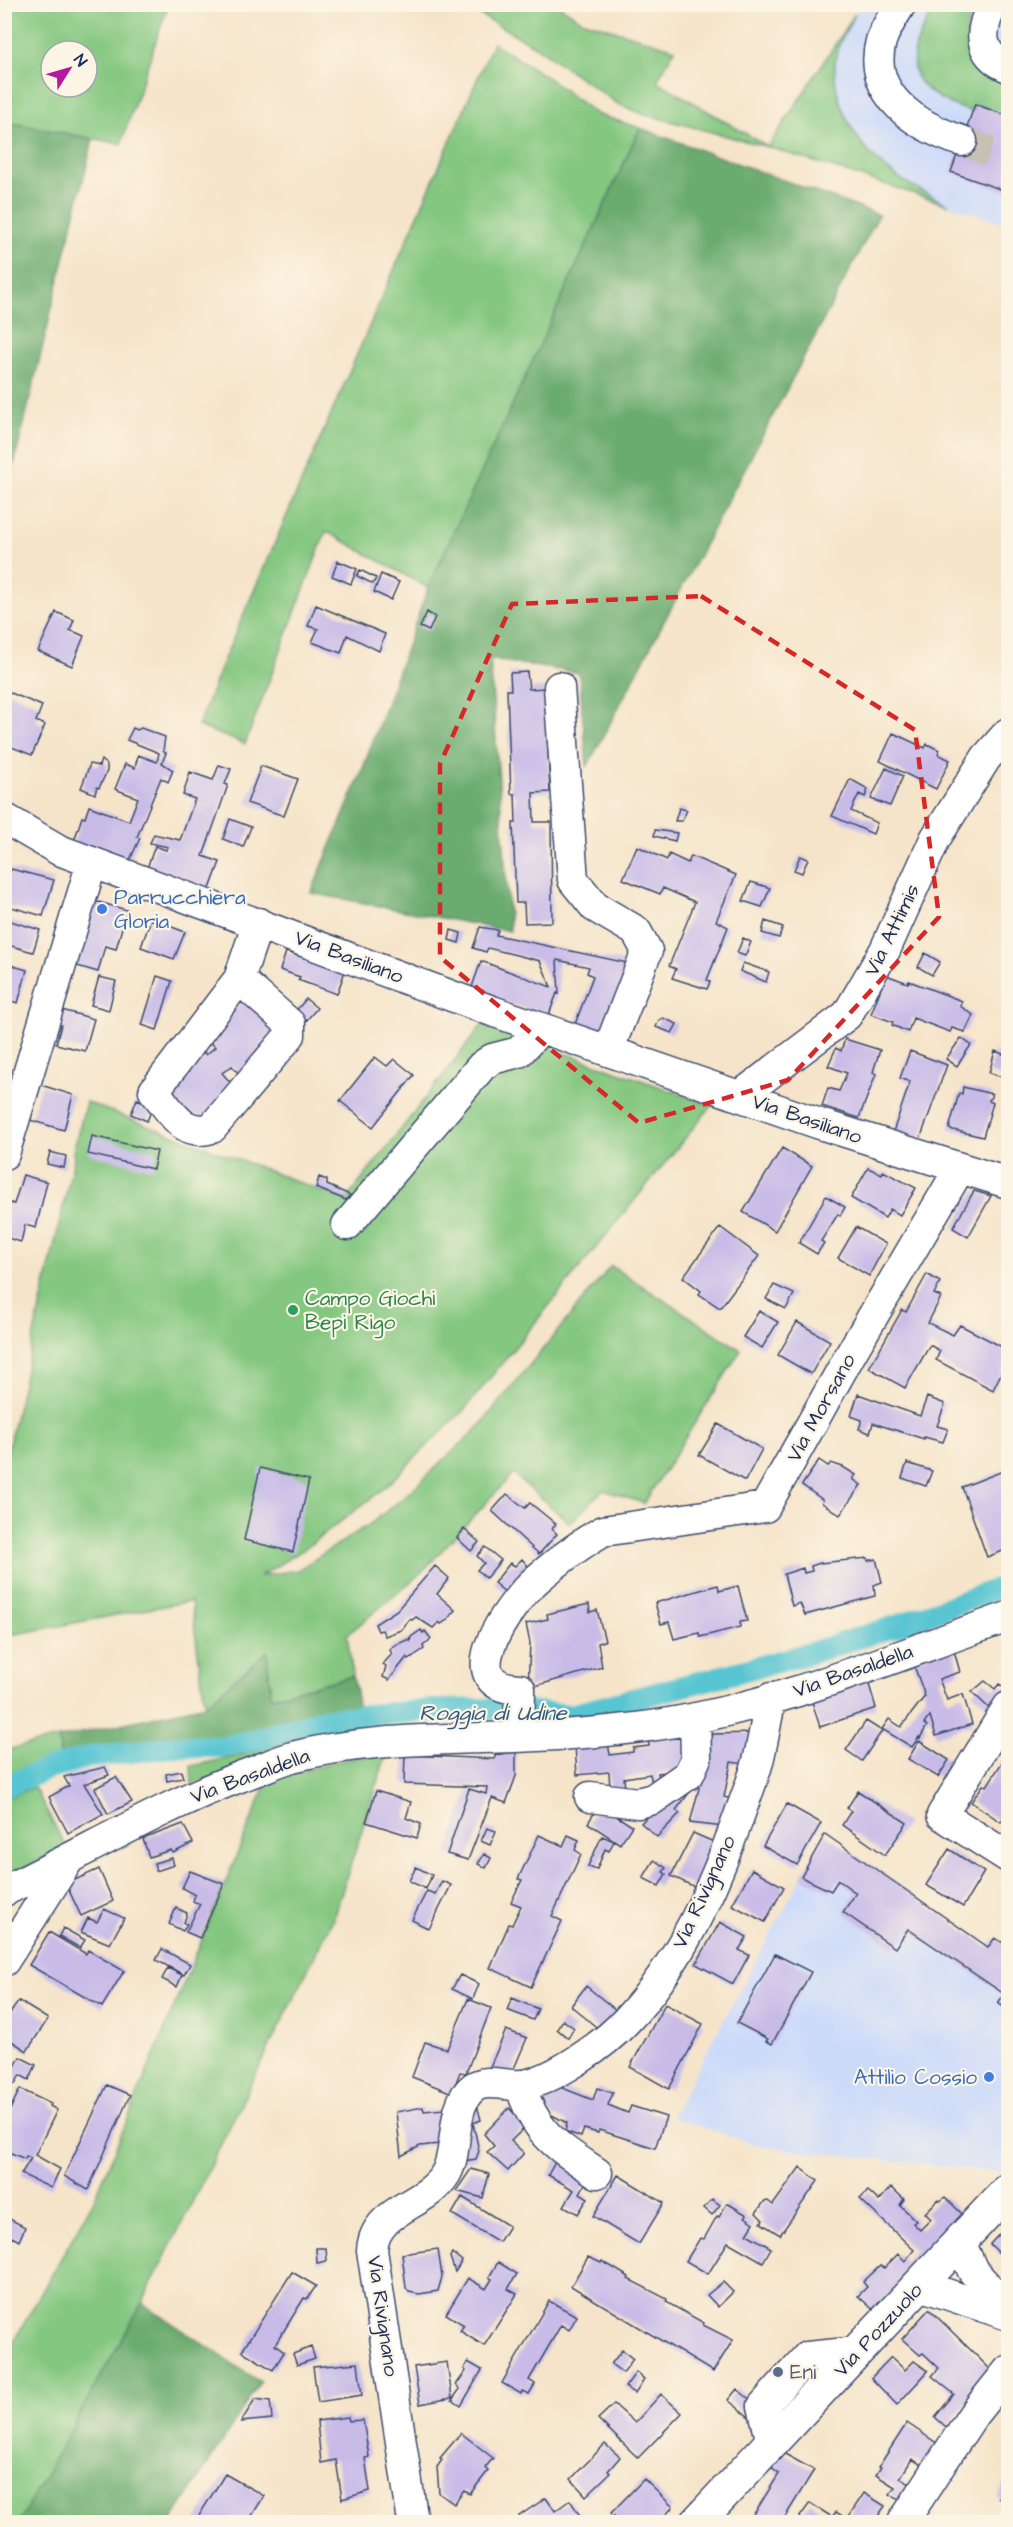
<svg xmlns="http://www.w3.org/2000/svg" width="1013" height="2527" font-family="'Architects Daughter',sans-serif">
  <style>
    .built { fill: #cddbfa }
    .green { fill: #84c780; stroke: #507b6f; stroke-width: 1.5; fill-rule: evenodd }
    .forest { fill: #6bac6e; stroke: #436e66; stroke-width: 1.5 }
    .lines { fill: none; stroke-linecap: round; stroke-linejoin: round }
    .canal { stroke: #59c5d2; stroke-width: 22 }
    .building { fill: #c8bbe8 }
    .minor-tunnel { stroke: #c9c0b4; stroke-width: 30; stroke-dasharray: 30 15; stroke-linecap: butt }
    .minor-casing { stroke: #3c4a6e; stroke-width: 33 }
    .major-casing { stroke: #3c4a6e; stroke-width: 36 }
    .minor { stroke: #fff; stroke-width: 30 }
    .major { stroke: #fff; stroke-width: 33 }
    .marked { fill: none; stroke: #d62828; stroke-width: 4.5; stroke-dasharray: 12 8; stroke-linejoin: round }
    .shop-dot { fill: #3f7fe0; stroke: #fcf5e5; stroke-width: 2 }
    .leisure-dot { fill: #2e9e5b; stroke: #fcf5e5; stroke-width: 2 }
    .service-dot { fill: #5c6f8a; stroke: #fcf5e5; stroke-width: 2 }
    .labels { text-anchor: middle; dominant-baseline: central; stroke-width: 4.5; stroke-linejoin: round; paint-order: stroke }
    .shop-label { font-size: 21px; fill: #366cbe; stroke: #fcf5e5; text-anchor: start }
    .street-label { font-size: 21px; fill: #1b2f5e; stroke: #fcf5e5 }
    .leisure-label { font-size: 21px; fill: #27864d; stroke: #fcf5e5; text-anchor: start }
    .service-label { font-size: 21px; fill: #4e5e75; stroke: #fcf5e5; text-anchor: start }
    .water-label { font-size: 22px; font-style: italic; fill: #2e5c81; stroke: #fcf5e5 }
  </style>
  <rect width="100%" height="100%" fill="#fcf5e5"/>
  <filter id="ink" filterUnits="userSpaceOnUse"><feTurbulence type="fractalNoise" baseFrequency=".0167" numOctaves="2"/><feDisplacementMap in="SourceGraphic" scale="12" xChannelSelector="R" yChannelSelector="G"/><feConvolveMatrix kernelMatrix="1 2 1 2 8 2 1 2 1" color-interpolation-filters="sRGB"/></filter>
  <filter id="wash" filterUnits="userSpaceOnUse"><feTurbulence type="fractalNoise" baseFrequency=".008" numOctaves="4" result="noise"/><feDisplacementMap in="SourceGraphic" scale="24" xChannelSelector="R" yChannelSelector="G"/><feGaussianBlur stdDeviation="1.35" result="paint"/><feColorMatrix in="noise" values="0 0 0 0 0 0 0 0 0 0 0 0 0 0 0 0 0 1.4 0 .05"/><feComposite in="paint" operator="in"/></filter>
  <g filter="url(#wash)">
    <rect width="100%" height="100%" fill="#f5e4c9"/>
    <path class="built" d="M861,5h147v219l-240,-77z
      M825,1834l183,127v212l-243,-26 -94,-30z"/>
    <path class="green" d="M4,5h164l-47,139 -114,-22 -2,7zM51,51h36v36h-36z
      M462,5h96l23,15 94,29 -18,32 111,66 87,-133c-7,13 -16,26 -19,42 -7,39 17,84 46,109 20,17 44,28 67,40l-181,-58 -128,-34 -22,-9 -83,-58z
      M937,5h40c-27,40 3,52 31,75v36l-33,-12 -3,8c-69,-23 -72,-50 -35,-107z
      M493,43l51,32 52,39 44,14 -212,460 -102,-57 -81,213 -47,-18 24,-62z
      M483,1024l229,81 -248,305 -82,80 -79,60 -43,26 38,-6 72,-46 33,-26 75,-70 133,-162 130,84 -97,153 -41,-13 -33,33 -57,-49 -93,100 -73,61 6,41 -82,21 -4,-45 -62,53 -14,-104 -186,35v-174l69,-303 -1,-7 13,-50 260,98z
      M361,1720l2,10 -171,54 -1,-18 47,-10z
      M59,1738l2,21 -56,18v-27z
      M387,1753l-54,166 -191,384 -123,219h-14v-165l90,-159 172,-416 66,-20z
      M34,1787l32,60 -62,31v-79z"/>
    <path class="forest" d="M7,122l86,17 -87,358 -2,-368z
      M640,128l239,87 -292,552 -8,-94 -89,-14 20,272 -199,-38 51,-122 66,-183z
      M267,1652l4,45 82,-21 6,33 -36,3 -105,29 -40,-2 -82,11 -35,9 -2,-21 146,-33z
      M142,2303l118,79 -89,140h-152z"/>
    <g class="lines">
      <path class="canal" d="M4,1787l46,-19 39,-11 90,-11 43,1 28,-6 73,-22 110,-9 71,-1 67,6 240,-62 85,-27 112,-41"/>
    </g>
    <g id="blocks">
      <path class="building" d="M975,104l33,12v76l-57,-20z
        M338,561l19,8 -6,15 -19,-8z
        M360,570l16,8 -3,6 -16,-8z
        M381,574l18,8 -8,18 -17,-8z
        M316,605l69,29 -6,17 -32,-16 -6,18 -29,-11 6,-13 -10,-3z
        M56,612l18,8 -4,10 14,6 -12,30 -34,-15z
        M427,612l8,5 -6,14 -9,-4z
        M527,672l2,17 16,-1 5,104 -17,1 1,29h17l1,100 -27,1 -1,-20h-8l-3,-80h3l-1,-29h-4l-4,-104h4l-1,-17z
        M4,690l38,16 -6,15 9,4 -13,30 -28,-11z
        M133,728l4,2 4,-2 24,9 -2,14 3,2 -4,10 11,7 -5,12 -7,-4 -24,59 3,1 -12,26 -55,-20 9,-27 3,1 4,-12 40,15 9,-23 -23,-9 10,-25 10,4 3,-13 19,7 2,-9 -32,-13z
        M893,733l32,15 2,-4 12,6 -1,4 12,6 -14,29 -56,-28z
        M101,760l6,5v6l-8,17 -2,-1 -2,7 -14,-6 9,-24 9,2z
        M219,765l12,4 -6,15 3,1 -25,71 17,6 -12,32 -61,-26 8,-22 11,4 2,-3 -18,-4 4,-9 26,6 15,-41 -12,-4 7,-23 23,8z
        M261,766l37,13 -14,37 -37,-13z
        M886,768l17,8 -13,30 -19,-7z
        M850,779l18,10 -3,8 -6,-3 -8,17 26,12 -4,11 -41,-18z
        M679,808l8,2 -5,11h-7z
        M230,819l21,8 -8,20 -20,-8z
        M655,830l22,3 -2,8 -21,-5z
        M637,846l30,14 2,-6 19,9 3,-7 45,19 -20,46 12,6 -21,53 3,2 -3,7 -35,-11 4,-9 -7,-3 26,-64 -32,-14 -3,6 -37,-15z
        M800,856l8,3 -6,14 -8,-3z
        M11,869l43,11 -11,36 -39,-11v-13z
        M751,882l19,6 -8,19 -19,-6z
        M91,900l36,10 -11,39 -11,-3 -7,26 -24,-7z
        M4,919l36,11 -7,22 -29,-8z
        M151,919l34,13 -11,27 -33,-12z
        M765,921l18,6 -4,11 -17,-5z
        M480,927l18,3 -2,5 136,29 -29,74 -29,-11 19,-51 -6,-3 2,-6 -32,-7 2,34 -2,-1 -9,24 -77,-27 10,-29 70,26 -11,-26 -52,-13 -2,4 -13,-4z
        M451,930l10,3 -2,10 -10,-3z
        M743,938l8,4 -6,14 -8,-3z
        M286,952l59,19 -8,23 -39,-14 2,-3 -20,-7z
        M925,953l15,9 -8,13 -14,-8z
        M4,963l23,7 -9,33 -14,-4z
        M743,963l26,9 -3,10 -26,-11z
        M886,975l22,8 1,-2 53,20 -2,5 13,9 -8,17 -13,-4 -2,4 -37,-14 -5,14 -16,-7 1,-3 -22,-8z
        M157,976l15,5 -15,49 -15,-5z
        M99,977l17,4 -7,29 -18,-5z
        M246,998l34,40 -41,36 -7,-8 -10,7 15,17 -41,35 -34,-39 41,-35 3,4 9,-8 -11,-13z
        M306,999l11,9 -11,13 -11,-9z
        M62,1010l32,9 -9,32 -29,-7 5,-19 -3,-1z
        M663,1018l14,6 -5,9 -16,-6 3,-7z
        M961,1038l10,7 -14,21 -11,-7z
        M845,1039l35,11 -7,22 3,2 -17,44 -37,-12 6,-18 11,3 8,-18 -19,-7 8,-18 5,3z
        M910,1051l37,14 -28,77 -26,-10 17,-50 -10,-4z
        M995,1051l13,5v23l-19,-6z
        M375,1057l12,9 7,-7 20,16 -41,52 -33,-26z
        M41,1085l32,10 -9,35 -34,-10z
        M963,1087l29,7 -3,7 4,2 -10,34 -34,-8 10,-36 3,1z
        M137,1099l16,7 -6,15 -16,-7z
        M92,1136l65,15 -4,18 -65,-15z
        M782,1148l30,18 -37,65 -32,-19z
        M50,1152l16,4 -2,12 -17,-4z
        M868,1168l14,6 1,-3 33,17 -16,27 -10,-6 -5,9 -34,-20z
        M23,1175l24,7 -11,46 -11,-3 -4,17 -17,-5v-36l10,3z
        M319,1177l8,3v5l23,10 -4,5 -30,-12z
        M974,1191l17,5 -23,41 -15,-9z
        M826,1196l19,11 -5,9 -2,-2 -17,27 3,2 -7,11 -18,-11z
        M720,1227l39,29 -39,52 -21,-14 2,-3 -18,-14z
        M856,1227l30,17 -17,32 -31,-18z
        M927,1274l13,8 -6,12 7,3 -13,26 25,12 7,-10 48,25v9l-15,31 -57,-30 4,-9 -10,-6 -25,43 -36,-20 33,-58 4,2z
        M774,1285l20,9 -8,15 -20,-10z
        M759,1311l19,11 -16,26 -19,-11z
        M797,1322l33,19 -19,33 -33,-19z
        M858,1394l62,22 7,-19 18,7 -8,22 11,3 -5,13 -19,-5v2l-51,-16 -3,10 -11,-4 3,-9 -11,-4z
        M718,1424l44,25 -17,32 -46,-26z
        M819,1460l9,6 3,-3 12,4 13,8 -3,4 8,6 -21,30 -18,-12 1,-3 -21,-15z
        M907,1463l25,8 -6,15 -24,-8z
        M260,1468l49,12 -16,72 -49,-12z
        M1003,1471l5,15v63l-21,8 -25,-70z
        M507,1494l18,14 5,-5 26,21 -4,5 5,5 -18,20 -47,-43z
        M464,1529l15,13 -8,9 -14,-13z
        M485,1547l16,13 -15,18 -9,-8 7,-7 -7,-7z
        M868,1558v3l8,-2 6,23 -8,3 1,11 -70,19 -5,-12 -8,3 -8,-32 19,-6 1,5 8,-2 -1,-5 9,-3z
        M522,1559l6,7 -23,26 -11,-9 16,-20 5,3z
        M435,1566l14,12 -12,16 18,16 -8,10 -6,4 -2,-2 -6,6 -17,-11 -4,3 -2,-1 -9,11 -16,6 -3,-6 -4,1 -3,-7 22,-14z
        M718,1585l1,6 19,-5 9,35 -7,1v5l-40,10 -1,-4 -25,6 -5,-17 -8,2 -6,-21z
        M589,1604l1,8 7,-2 8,31 -7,2 4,24 -74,21 2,-45 -4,-19 22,-5 -1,-5z
        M421,1630l2,3 2,-2 6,8 -8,7 1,3 -15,10 -2,-2 -18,23 -6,-3 3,-11 -3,-2 9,-10 -2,-4 3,-4 16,-7 1,2 1,-4z
        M953,1647l7,25 -21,7 8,21 16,-6 9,30 -36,12 -6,-20 -6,8 3,2 -7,12 -1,-1 -7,10 -30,-18 7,-10 12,8 24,-31 -13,-36z
        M868,1681l8,27 -56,19 -9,-28z
        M985,1681l10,8 4,-5 8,5 -14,23 -21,-20z
        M866,1721l16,10 -20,30 -16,-11z
        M755,1733l-10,31 -14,-2 -7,35 11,3 -11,27 -34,-4 23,-89z
        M684,1735l2,35 -28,3 2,13 -8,-3 -2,-9 -26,4 1,12 -15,-1 -1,-17 -32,3 -2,-29 33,-3 2,12 23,-3v-4l16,-2 -1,-7z
        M919,1741l30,19 -11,17 -30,-18z
        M516,1752v24l-10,27 -14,-5 -24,62 -21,-6 22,-65 17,5 1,-7 -83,-3 1,-29 90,4v-4z
        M1008,1753v58l-7,11 -30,-20 12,-17 4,1z
        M105,1767l4,8 -25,9 19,30 -35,19 -19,-36 20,-11 -5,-9z
        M181,1771l2,7 -16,3 -1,-7z
        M116,1777l16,25 -24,12 -13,-26z
        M692,1789l-16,21 4,3 -23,24 -16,-14 17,-17z
        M376,1791l35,11 -5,16 15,6 -4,14 -51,-16z
        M858,1791l49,32 -22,32 -43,-30 9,-14 -4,-3z
        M787,1804l34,19 -24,42 -34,-19z
        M599,1805l33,21 -12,18 -32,-21z
        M183,1824l10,19 -20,10 -2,-3 -22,7 -6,-18z
        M487,1828l9,3 -6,14 -9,-4z
        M693,1833l23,10 -21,44 -24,-11z
        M825,1834l163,113 7,-9 10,6h3v66l-10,-7 6,-9 -96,-65 -13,19 -52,-36 13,-19 -18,-13 -7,11 -30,-14z
        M539,1835l24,11 5,-11 11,5 -4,10 6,4 -29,62 10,5 -31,66 -41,-19 19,-44 3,1 9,-19 -10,-4 11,-22 -4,-1z
        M602,1836l12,5 -5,10 -4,-2 -8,20 -9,-3z
        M949,1849l35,23 -21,35 -37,-22z
        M484,1854l7,4 -5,10 -8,-4z
        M172,1858l2,7 -18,6 -2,-8z
        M654,1860l12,8 -3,4 3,2 -7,12 -16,-8z
        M416,1867l16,8 -6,14 -17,-8z
        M99,1869l14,32 -32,15 -15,-32z
        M752,1869l32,18 -19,35 -33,-17z
        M190,1871l34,13 -24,54 -14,-6 14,-28 -7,-3 2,-6 -13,-7z
        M442,1881l9,4 -22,44 -17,-9 15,-29 8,3z
        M176,1908l11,5 -3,10 3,1 -4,7 -14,-7z
        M104,1909l20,9 -14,26 -29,-12 7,-14 9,4z
        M720,1922l27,15 -8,13 10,5 -16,29 -37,-20z
        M63,1928l22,12 -5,8 -21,-12z
        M49,1932l37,22 2,-4 36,21 -22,36 -73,-42z
        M162,1949l28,15 -6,11 -28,-15z
        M775,1954l36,18 -39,72 -6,-3 2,-2 -31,-16z
        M168,1968l14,7 -5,12 -15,-8z
        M460,1975l19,9 -6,15 -21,-10z
        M586,1986l31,25 -16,20 -30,-25z
        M512,1998l26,11 -5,11 -26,-10z
        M468,1999l23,9 -25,65 -6,-1 -8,21 -40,-16 13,-35 22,7z
        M19,2001l29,18 -21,32 -23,-15v-15z
        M665,2004l38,20 -34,65 -39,-22z
        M563,2020l11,8 -6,10 -11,-9z
        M506,2030l21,8 -17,40 -21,-9z
        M20,2057l16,8 -7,15 -9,-5 -5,9 -6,-3 -5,10v-23l8,4z
        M547,2082l46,18 4,-12 16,5 -5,12 20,8 3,-7 35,11 -11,31 -56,-18 -1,3 -14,-4 -3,8 -16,-6 2,-8 -32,-17z
        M107,2085l23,10 -42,95 -24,-14z
        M20,2089l31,15 -1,2 7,4 -22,45 25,14 -9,19 -30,-14 10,-16 -5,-2 -1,3 -21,-9v-28z
        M477,2105l4,15 -8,3 6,28 -3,8 -20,3z
        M423,2107l1,4 20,-2 5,34 -29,3 -19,10 -5,-44z
        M509,2108l17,18 -15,15 13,12 -16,18 -21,-19 7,-6 -10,-12z
        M558,2157l32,18 -10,18 8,5 -10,16 -14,-8 10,-16 -26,-15z
        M800,2167l18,14 -38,54 -19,-12 2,-3 -7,-7 8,-11 4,-1 5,4z
        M471,2169l18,5 -6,24 -27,-7z
        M618,2175l46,28 -25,41 -46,-28z
        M891,2187l13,12 -4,6 16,16 -3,2 7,7 11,-11 -6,-6 13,-13 2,1 5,-4 20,20 -89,95 -18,-16 9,-9 -4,-5 17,-16 4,2 14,-14 7,7 9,-11 -54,-51 8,-8 11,10z
        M462,2197l47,29 -10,16 -47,-28z
        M712,2199l8,6 -8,10 -8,-7z
        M727,2203l20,12 -2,2 9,6 -7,11 24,14 -8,14 -35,-20 -20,32 -22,-13 14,-23 4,1 13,-23 2,1z
        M4,2216l21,11 -6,14 -7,-4 -8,14z
        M1008,2225v37l-18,-18z
        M316,2248h10l1,13 -10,2z
        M438,2249l4,28 -4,14 -19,3 -10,-2 -3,-4 -4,-34z
        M452,2253l10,8 -7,11 -5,-15z
        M588,2257l13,6 1,-2 27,16 -1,2 39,20 -1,3 38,21 -1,2 30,15 -20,32 -142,-86z
        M498,2262l19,12 -9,15 9,5 -33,52 -24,-15 4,-6 -18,-11 22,-36 18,11 6,-10 -3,-2z
        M292,2272l24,14 -9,13 -3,-1 -29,47 9,7 -11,18 -31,-19z
        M723,2282l10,10 -15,15 -11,-12z
        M549,2301l28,15 -8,14 -8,-5 -32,55 6,4 -6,10 -7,-3 -1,3 -19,-11z
        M929,2309l64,63 -47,55 -11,-10 19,-23 -22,-18 7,-8 -16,-15 -3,2 -18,-16z
        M311,2347l4,12 -18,6 -4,-11z
        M622,2350l11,9 -10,14 -12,-9z
        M891,2357l14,13 9,-9 14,10 -31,34 -26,-27z
        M447,2362l5,36 -32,6 -6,-37z
        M468,2362l14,8 -21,36 -9,-6 8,-11 -4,-4 10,-14 -2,-2z
        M358,2363l4,32 -44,7 -5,-35z
        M636,2372l8,7 -9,14 -10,-6z
        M737,2389l21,17 -9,11 -21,-17z
        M661,2394l21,19 -44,45 -40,-39 16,-15 21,19z
        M255,2399l15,2 2,18 -31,3z
        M348,2417l1,4 14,-1 6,37 -4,1 5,33 -28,8 -6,-39 -15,3 -4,-42z
        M907,2423l31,21 -13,23 -13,-8 -12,19 12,7 -10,17 -12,-8 5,-7 -19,-12 5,-8 -2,-1z
        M461,2433l32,25 -8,10 3,3 -18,23 -6,-3 -10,13 -15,-11 -2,-26 5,-7 -2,-2z
        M605,2444l15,13 -12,14 2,2 -24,23 -15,-17z
        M783,2453l31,17 -32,52h-33l30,-48 -9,-7z
        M225,2474l39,22 -16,26h-53z
        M1008,2475v28l-10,-5z
        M644,2479l29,28 -14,15h-38l-10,-9z
        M864,2493l21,13 -11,16h-69l-6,-4 11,-15 22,14 4,-5 11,7z
        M546,2498l9,13 15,-11 14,22h-62l-3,-6z"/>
    </g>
  </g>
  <g filter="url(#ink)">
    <use href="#blocks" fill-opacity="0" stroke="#3c4a6e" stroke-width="1.5"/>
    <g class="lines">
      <path class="minor-tunnel" d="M962,141l46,17"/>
      <defs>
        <path id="minor" d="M901,4c-7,11 -16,24 -20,37 -15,54 37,86 81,100
          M993,4c-14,26 -16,50 15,63
          M559,687l14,193 22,27 41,24 11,20 -39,100
          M4,818l55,32 433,161 328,113 188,59
          M239,979l51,45v11l-78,93c-30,9 -40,-16 -58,-37l85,-112 19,-56
          M740,1096l107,-81 38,-65 50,-111 51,-81 22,-25
          M4,1154l88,-292
          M347,1225l135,-159 10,-7 27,-7 22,-24
          M1008,1707l-66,108 66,42
          M519,1737l1,-48c-72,-2 -9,-87 16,-109 21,-18 44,-36 67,-49l162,-24 88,-157 107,-182
          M590,1797l48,6 15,-4 36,-25 7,-16 -1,-40
          M4,1891c80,-38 156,-84 238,-115 17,-6 33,-14 50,-19 64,-16 124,-17 189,-19 56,-1 113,-4 169,-12 122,-17 242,-69 358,-109
          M4,1961l65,-102
          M520,2085c16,50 36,60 77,88
          M960,2242l13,29 35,38
          M920,2285l88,30
          M772,2443l-9,-37 44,-49 51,-5
          M413,2522l-41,-272c3,-42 54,-44 73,-75 15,-23 4,-70 29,-88 13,-9 35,0 49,-2 31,-5 82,-41 103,-64 54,-57 87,-132 113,-205 6,-17 13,-34 18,-51 6,-22 9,-45 14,-67
          M903,2522l70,-107 35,-44"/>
        <path id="major" d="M697,2522l311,-332"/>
      </defs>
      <use href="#minor" class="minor-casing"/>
      <use href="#major" class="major-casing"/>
      <use href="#minor" class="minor"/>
      <use href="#major" class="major"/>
    </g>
  </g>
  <path class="marked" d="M701,596l214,134 24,187 -151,163 -149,43 -199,-166v-193l72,-160z"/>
  <g class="shop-dot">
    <circle cx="102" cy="909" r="6"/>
    <circle cx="989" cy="2077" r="6"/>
  </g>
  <circle class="leisure-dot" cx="293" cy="1310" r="6"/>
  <circle class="service-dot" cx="778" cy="2372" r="6"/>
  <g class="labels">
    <g class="shop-label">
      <text x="114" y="897">Parrucchiera<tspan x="114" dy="24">Gloria</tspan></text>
      <text x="977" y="2077" text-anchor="end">Attilio Cossio</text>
    </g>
    <g class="street-label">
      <text transform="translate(892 930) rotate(-64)">Via Attimis</text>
      <text transform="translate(349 957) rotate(21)">Via Basiliano</text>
      <text transform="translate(807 1119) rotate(19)">Via Basiliano</text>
      <text transform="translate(821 1408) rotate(-61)">Via Morsano</text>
      <text transform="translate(853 1671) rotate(-19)">Via Basaldella</text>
      <text transform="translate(250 1776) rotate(-20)">Via Basaldella</text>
      <text transform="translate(704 1892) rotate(-65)">Via Rivignano</text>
      <text transform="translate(383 2316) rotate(82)">Via Rivignano</text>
      <text transform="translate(878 2330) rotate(-47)">Via Pozzuolo</text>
    </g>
    <g class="leisure-label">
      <text x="305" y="1298">Campo Giochi<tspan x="305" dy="24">Bepi Rigo</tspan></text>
    </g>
    <g class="service-label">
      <text x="790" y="2372">Eni</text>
    </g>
    <g class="water-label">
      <text x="493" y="1713">Roggia di Udine</text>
    </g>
  </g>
  <rect width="1013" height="2527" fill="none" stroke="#fcf5e5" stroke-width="24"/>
  <g transform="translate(69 69) rotate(53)"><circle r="28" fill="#fcf5e5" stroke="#a2a6af" stroke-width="1.5"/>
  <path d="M0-4.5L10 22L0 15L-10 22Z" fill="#b5179e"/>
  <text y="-9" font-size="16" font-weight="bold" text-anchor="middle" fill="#1b2f5e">N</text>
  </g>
</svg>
